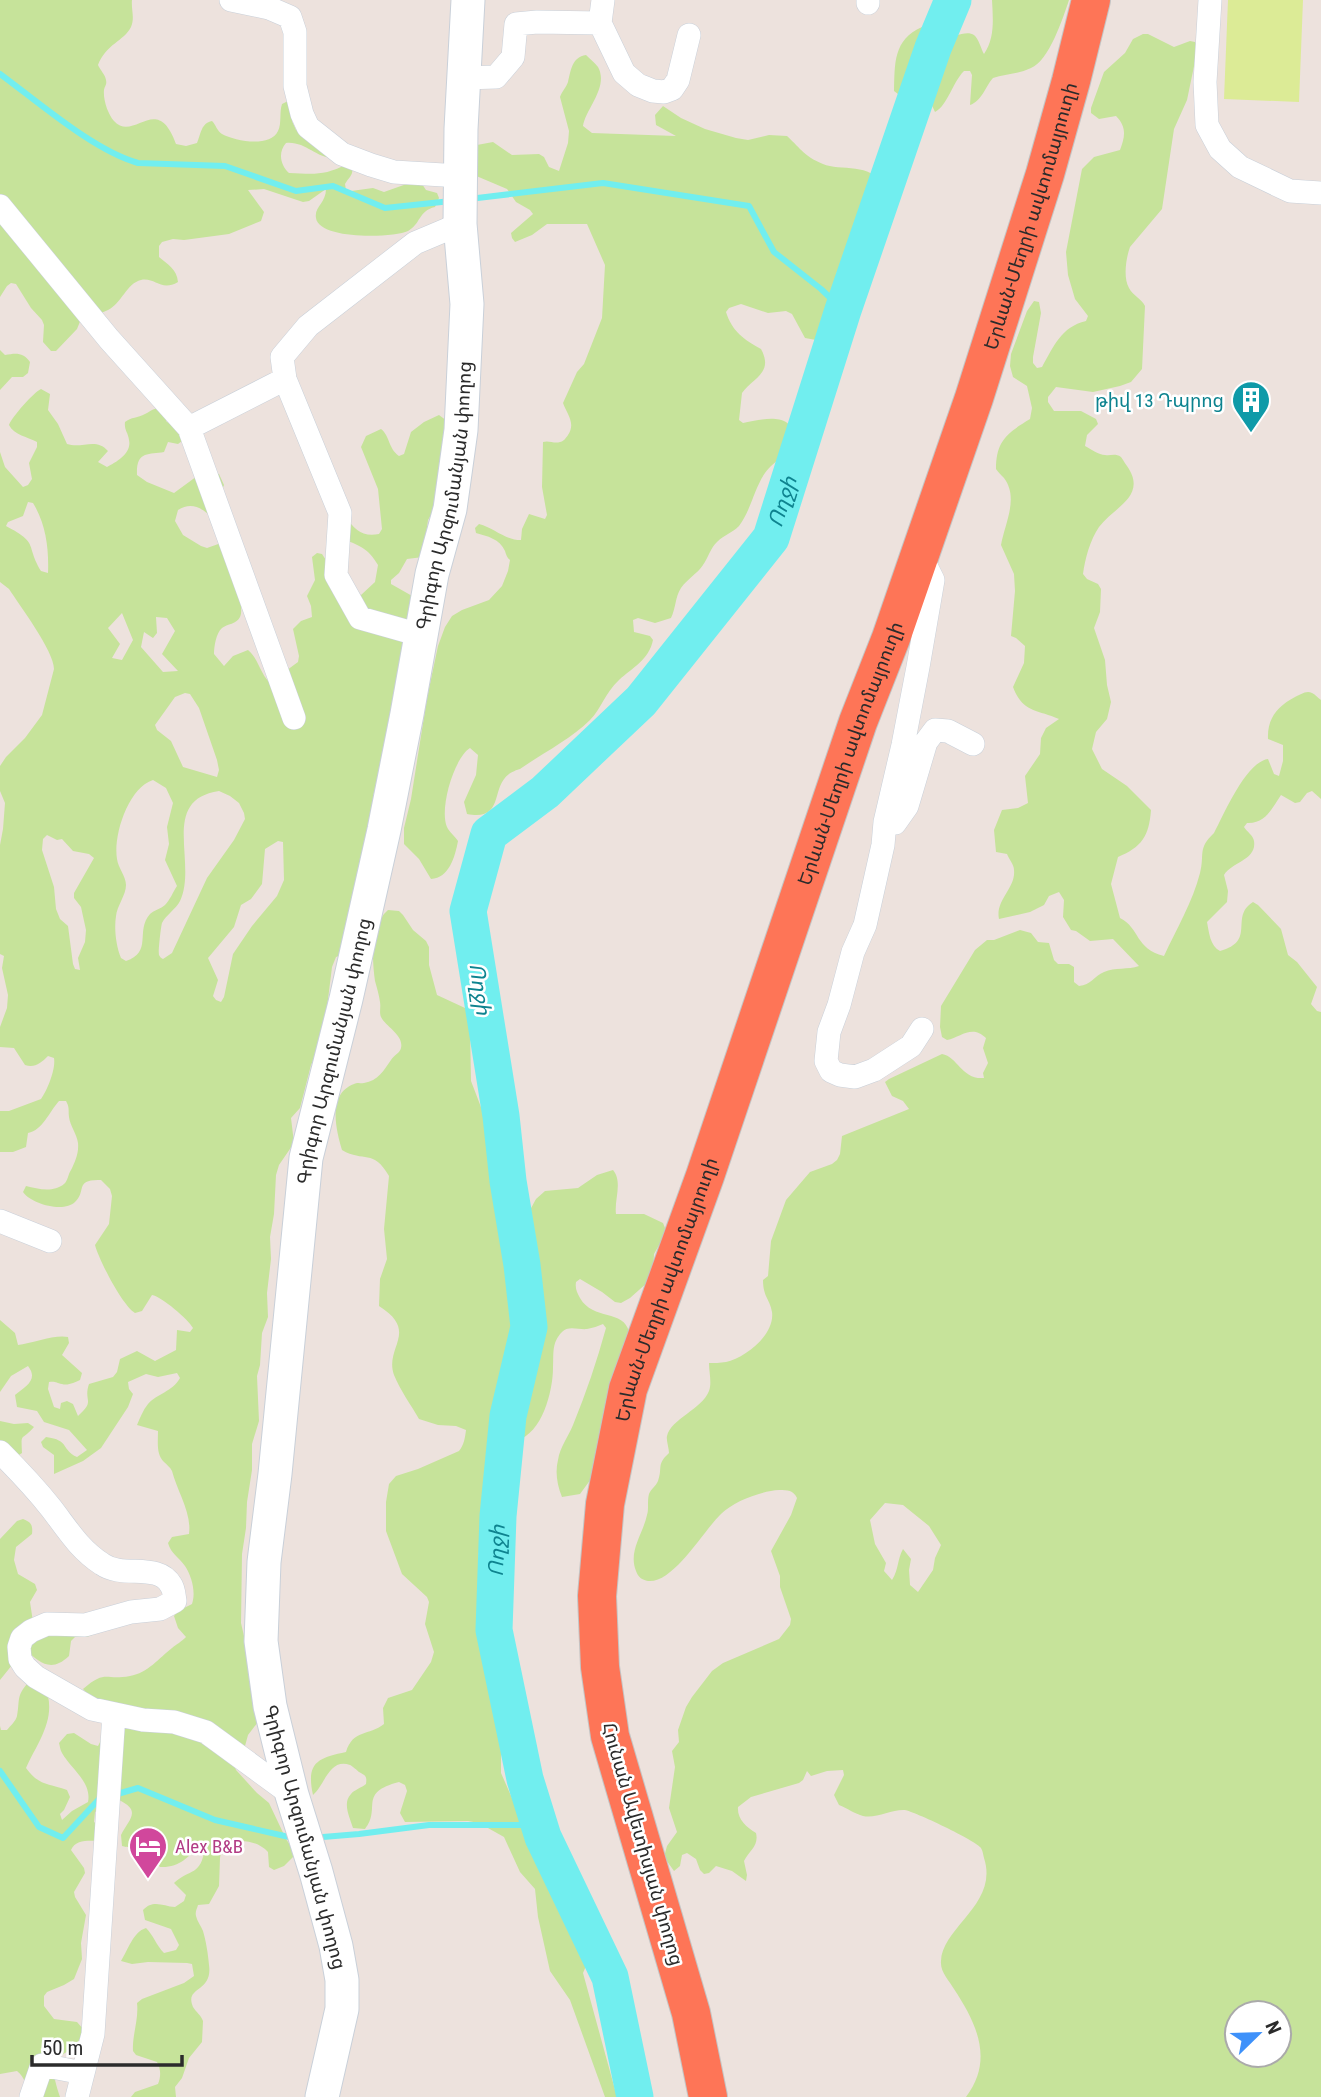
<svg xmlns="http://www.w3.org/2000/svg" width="1321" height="2097" font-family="'Roboto Condensed','Noto Sans Armenian',sans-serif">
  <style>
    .green { fill: #c6e39a; fill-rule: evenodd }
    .pitch { fill: #dceb96 }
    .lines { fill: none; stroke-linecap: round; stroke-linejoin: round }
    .stream { stroke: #71eeef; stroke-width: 6 }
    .river { stroke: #71eeef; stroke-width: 37 }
    .street-casing { stroke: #c9d0d9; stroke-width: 24 }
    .secondary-casing { stroke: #c9d0d9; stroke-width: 35 }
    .highway-casing { stroke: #c4c4c4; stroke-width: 40 }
    .street { stroke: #fff; stroke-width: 23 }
    .secondary { stroke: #fff; stroke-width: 33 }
    .highway { stroke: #fe7557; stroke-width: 38 }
    .labels { text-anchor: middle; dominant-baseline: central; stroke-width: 5; stroke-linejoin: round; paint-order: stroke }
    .street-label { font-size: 19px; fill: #2b2b2b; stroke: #fff }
    .culture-label { font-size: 19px; fill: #0d838f; stroke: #fff; text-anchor: end }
    .hotel-label { font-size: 19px; fill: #b23c85; stroke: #fff; text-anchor: start }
    .water-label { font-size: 21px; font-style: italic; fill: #0e838f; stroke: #fff }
  </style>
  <rect width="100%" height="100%" fill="#ede2dd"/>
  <path class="green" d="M0,0h132c-1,9 3,18 -1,27 -7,14 -25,17 -33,38 2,5 7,9 8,15 1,5 -1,5 -2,10 -1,10 4,24 10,31 20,22 43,-30 62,23l10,2 11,-3c4,-9 4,-20 15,-22 4,4 5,10 10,13 13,7 48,14 56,-3 4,-8 1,-18 4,-27l6,-3 7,9 -3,11 4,9 6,2 31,26c-17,0 -28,-17 -47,-15 -8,9 -6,22 3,30 25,1 35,3 58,-9l5,2c2,9 -3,11 -7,18l1,6 5,1 22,-3 11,4 31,-11h5l6,9 11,3 2,5 -4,9c-17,4 -14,17 -27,24 -15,7 -89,9 -92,-13 -2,-11 10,-15 10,-29l-17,12 -6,1 -39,-13 -16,1 16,22 -3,9 -32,13 -45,6 -11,-1 -11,3 -3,4v11c8,7 18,12 19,25 -17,10 -23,-5 -37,-2 -14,3 -20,24 -33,30 -8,4 -18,6 -27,9l-4,10 -21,22h-5l-8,-9 1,-17 -2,-5 -11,-12 -15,-24 -5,-1 -4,3 -7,11z
    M992,0h77c-6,18 -20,61 -38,68 -12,6 -26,6 -38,10 -8,9 -11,23 -23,27l2,-30 -2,-4h-6c-12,12 -16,34 -29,41l-14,-30 -6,-2c-7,3 -10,11 -17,14l-4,-3c1,-28 -1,-51 28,-64 7,4 11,9 19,11 10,2 24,-9 33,-3 5,4 7,14 10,19 11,-16 9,-35 8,-54z
    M1143,34h5l26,13 16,-6 5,1 3,5 -11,53 -13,29 -12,80 -32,38c-4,11 -7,31 -1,41 4,8 12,10 16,18l-3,63 -11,13 -11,4 -27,6 -37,-5 -8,10v5l6,9h27l15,8 2,5 -11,11 -2,11c6,3 14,9 20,9 6,1 10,-2 16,2 1,1 5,8 6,9 21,30 -13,41 -28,61 -9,13 -14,32 -16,47l4,5 11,5 3,5 -1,23 -6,16 11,32 2,25 4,17 -4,17 -11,13 -4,17 10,20 25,17 24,24c-2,26 -9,37 -33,47l-7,27 9,34c20,10 15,31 44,38 12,-26 29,-55 36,-83 5,-19 -3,-24 14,-40 10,-19 32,-71 54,-74l6,15 5,2 4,-15v-16l-15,-6c-1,-21 10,-33 27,-42 5,-2 11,-7 17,-4 3,1 6,5 9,7v99l-9,-8 -5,2 -7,9 -5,1 -14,-8c-9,13 -15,29 -34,28l-3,4c3,5 9,8 10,14 3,19 -22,21 -30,34l4,16 -1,11 -20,20c2,10 3,24 13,29 37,-10 9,-34 33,-49l5,3 23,24 7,26 9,7 20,25 -6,17 6,7 4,1v1085h-355c28,-37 11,-73 -12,-108 -5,-9 -14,-17 -13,-28 1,-34 58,-57 43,-103 -1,-3 -1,-7 -3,-10 -4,-7 -68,-37 -76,-38 -13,-1 -29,9 -42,6 -8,-2 -16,-8 -24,-11l-5,-10 10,-20 -1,-5 -16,1 -16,5 -4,-5 -4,9 -4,3 -48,14 -13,10c-1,12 8,20 18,26 3,13 -6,17 -12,28l3,14 -1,6 -14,-10 -16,-5 -7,7 -5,1 -4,-4 -4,-11 -9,-6 -5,2 -2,11 -6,5 -10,-14 3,-11 10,-14 -8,-24 6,-41 -3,-16 7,-9 -1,-12 8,-23 6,-10 20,-26 11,-8 56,-24 11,-14 1,-6 -11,-32v-11l-9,-25 20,-36 6,-17c-4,-8 -9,-8 -18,-8 -18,1 -45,11 -58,24 -17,16 -48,70 -73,67 -6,-1 -10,-4 -12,-10 -8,-20 7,-37 11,-56 2,-6 0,-14 2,-21 2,-5 7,-8 9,-13 5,-14 -2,-16 11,-28 0,-5 -3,-13 -2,-17 4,-17 35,-27 42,-45 3,-8 0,-19 0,-28 5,0 11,0 17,-1 19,-4 49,-27 46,-50 -2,-13 -9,-15 -9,-32l5,-4 3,-35 15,-41 24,-28 22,-8 5,-4 3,-6 2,-18 67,-27 -6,-8 -11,-5 -7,-14 4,-3 53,-25c16,3 20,26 42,24l-1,-5 5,-10 -5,-15 3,-10c-14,-14 -25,-1 -39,2l-5,-3 -2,-10 1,-21 34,-56 12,-10h7l26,-10 11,3 7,9 11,1 5,17 4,4h11l5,3v15l5,4c12,-1 15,-10 25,-14 11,-5 24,-2 35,-6l-26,-27 -23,2 -14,-10 -5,-1 -8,-13 1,-17 -5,-8 -10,4 -5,9 -14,7 -31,7c-4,-19 17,-31 15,-49 0,-5 -5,-11 -7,-16l-11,-2 -2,-22 8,-20 16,-2 10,-5 -3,-27 15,-22 1,-16 5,-10 13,-9c-23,-10 -36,-6 -46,-32l11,-24 1,-17 -9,-8 -5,-2 4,-45 -1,-17 -13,-29c4,-22 18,-47 3,-67 -3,-3 -6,-6 -8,-9 0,-28 11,-36 34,-50l2,-11 -5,-22 -14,-9 -3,-11 1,-12 16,-43 7,-10 5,1 2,11 -8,44v6l4,5 5,-1c12,-21 19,-40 44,-46l2,-5 -13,-17 -7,-24 -2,-23 16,-83 12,-12 26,-7c5,-13 7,-23 -4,-34l-17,3 -8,-6v-5l13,-36 21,-19 8,-14zM885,1503l18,2 26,21 12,19 -6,13 -2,12 -15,22 -8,-7 -1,-15 2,-11 -8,-10c-6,11 -4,20 -11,31l-8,-9 2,-8 -11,-19 -5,-24zM1237,2013h42v42h-42z
    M586,55c4,4 9,8 12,12 11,20 -12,41 -15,59l9,7 84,3 -20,-11 -1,-10 8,-9 18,12 24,11 31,9 12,2 21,-5 18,1c15,14 17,20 36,28 16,7 52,-1 55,20l-19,43 -11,17 -4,18 -7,10 -17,65 -4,3 -11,-2 -13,-24 -6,-3 -18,2 -27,-9 -12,4 -3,4c6,19 18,28 35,37 13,24 -8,29 -19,44l-3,27 4,3c16,-3 48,-12 50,12 1,18 -19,25 -28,38 -11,16 -14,37 -26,53 -7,7 -15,9 -22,16 -6,5 -9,16 -14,23 -6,9 -16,14 -22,23 -6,9 -5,20 -10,30l-16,5 -17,-5 -5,2 1,12 16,4 3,4c-4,20 -21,28 -34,40 -14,13 -18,29 -29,40 -19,19 -47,33 -70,49 -2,0 -10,4 -11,5 -19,14 -4,47 -42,40l-3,-12 12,-27 2,-20 -8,-7c-16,10 -31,61 -23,79 2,5 8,9 11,14 -3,16 -9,37 -27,38l-12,-20 -15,-15v-16l7,-29 16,-101 11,-52 7,-19 7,-11 10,-6 27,-10 13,-14 6,-15 2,-11c-3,-2 -4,-6 -5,-9 -5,-12 -18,-15 -29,-18l-1,-5 4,-4c15,4 26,16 42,16l1,-11 7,-15 16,5 2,-4 -5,-28 1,-45c6,-2 11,2 17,0 3,0 6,-4 8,-7 8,-12 -1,-21 -5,-32l14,-31 7,-8 18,-46 3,-53 -18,-41h-40l-15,11 -17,7 -3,-4 -1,-5 22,-19 -3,-4 -14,-8 -9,-13 -33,-14 3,-30 16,-3 19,13 27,-1 5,3 5,10 10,4 9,-28 1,-12 -9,-34c2,-6 6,-9 8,-15 3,-12 4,-25 18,-27z
    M0,350l5,5c11,-2 18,-3 25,7l-2,11 -5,4h-11l-12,13z
    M142,388l25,28 -1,5c7,5 14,10 16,20l-4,3 -10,-2 -4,10c-15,3 -28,-2 -27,23l10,7 27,11 30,-22 15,3 5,11 -11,27 -5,2c-9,-8 -19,-11 -30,-4l-3,11 8,14 18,11 6,2 17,-6c4,14 22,62 16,75 -3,7 -13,7 -18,11 -6,5 -8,19 -8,26l10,12 9,-10 15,-6c12,10 12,27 26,36l9,-13 15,-11 1,-6 -6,-27 8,-8 11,-4 -1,-11 -4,-10 8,-16 -3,-23 5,-4 5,1 25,38 14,3 14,-13 3,-17c-10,-17 -19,-20 -38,-27l6,-21c9,13 16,20 33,17l3,-5 -4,-40 -17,-42 5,-11 15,-7c9,7 7,19 18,27l5,-2 7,-22 13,-10 15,-7 8,6 -11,86 -8,13 -5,37 -16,2 -8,14 -8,7v4l23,13 -3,15 -4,3 3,18 -37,164 2,5 -28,151 -11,4 -4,10 -9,73 -12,25 -11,43 -9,10 3,25 -15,22 -3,10 -2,39 -4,23 1,22 -4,34 1,24 -6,16 -2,32 -3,11 2,45 -7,23v26l-5,32 -1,26 -4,26 -1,69 9,39 8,60 -10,13 -6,22 -8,8 2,5 21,23 12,10 17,36 10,15 -12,12 -10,4 -5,-3 -1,-15c-11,-12 -33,-15 -46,-5l-2,11 -1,28 -10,18 -11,1c-1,4 -3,6 -2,11 1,5 5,10 7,15 3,10 5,23 6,34 4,28 -25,21 -16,42 3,5 8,8 10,14l-1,21 -13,16 -7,20 -7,9 1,10h-45l4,-5 23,-8c3,-7 3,-15 -1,-22l-21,-7 -3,-4c-1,-16 6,-32 4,-48l5,-4 42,-16 10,-7 -2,-12 -5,-1 -39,-1 -16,2 -11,-3c7,-11 12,-29 25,-33 8,8 10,17 18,25l12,-3 3,-5 -8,-16 -26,-9 -2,-10c10,-11 20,-4 32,-3l9,-6 2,-6 -12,-12c16,-15 27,-6 31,-36l-5,-3c-11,13 -21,24 -40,23 -6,-7 -10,-22 -20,-21 -7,1 -11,2 -18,0l-1,-11c8,-16 21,-24 -2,-35l-24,12 -1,10 4,3 1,16c-10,0 -23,-2 -28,9l13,18 1,5 -11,19 1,5 11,18 -5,28 1,16 -8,20 -10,6 -17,7 -3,4v10l10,13 23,3 7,8c-12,35 -43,13 -24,67h-32c-1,-10 -3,-20 -11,-26l-17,3v-348l1,4h6c3,-4 9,-9 10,-14 3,-16 -1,-20 11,-33l20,13c6,27 -12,49 -22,72 13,18 22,15 41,22l3,7 -6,13 -4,4 2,6 10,-9 16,-9c4,-20 -17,-33 -26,-49 -2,-3 -2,-7 -3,-10l8,-9 7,-1 17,11 7,2 6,-12 3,-18 -24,-27c24,-20 21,-8 47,-13 18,-3 29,-18 42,-28 5,-4 9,-6 14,-11l-8,-9 -4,-12 4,-5 14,-7c4,-12 0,-27 -7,-38 -6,-9 -14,-12 -17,-23l4,-6 17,-3c3,-21 -12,-43 -17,-63 -2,-4 -5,-6 -8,-9 -8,-8 -6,-20 -6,-31l-21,-6c3,-7 6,-15 11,-21 10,-11 24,-12 32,-26l-3,-5 -19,4 -12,-3 -18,8 1,7 4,5 -5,13 -27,41 -18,13 -29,13v-19l-11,-8 -2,-5 5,-5c24,3 15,13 31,20l10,-7 -18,-20 -25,-8 -7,-11 -20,-4 -2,-12c10,-8 24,-15 13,-29l-17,10 -11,16v-83v11l15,13 3,12c14,-2 38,-11 50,-8l1,6 -7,12 20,18 -2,7c-5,2 -12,6 -18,4 -6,-1 -6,-3 -13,-2l-1,7 6,18 6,2 1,-6 6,-2 6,3 5,12c18,-16 5,-14 11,-32l24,-7 4,-5 3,-13 17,-8 18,10 21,-11 1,-20 13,2 3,-4c-5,-9 -31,-31 -41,-33l-10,16 -7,2c-13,-8 -36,-53 -40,-68l14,-21 3,-28 -2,-7 -9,-9c-27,-1 -14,11 -26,22 -11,11 -44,2 -52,-10l3,-6c12,3 27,7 38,-2 4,-3 4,-10 7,-14 4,-8 8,-17 7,-27 -1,-9 -8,-17 -9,-26 -1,-6 1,-9 -3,-16h-7c-10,11 -16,29 -31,32l-2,14 -13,5h-13v-41h9l32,-12c6,-8 15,-30 13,-41l-6,-2c-7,7 -13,12 -23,9l-11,-17 -14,-1v-20l7,-19 1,-13 -6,-27 2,-12 -4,-2v-109l3,-16 2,-26 -5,-12v-25l6,-9 19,-19 17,-23 12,-46c0,-18 -34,-63 -45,-80l-9,-7v-130l5,15 18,20 5,-2 4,-6 -3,-16 8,-16v-5c-9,-5 -23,-7 -28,-17 3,-8 24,-32 32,-36l9,5 -2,16 10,14 9,20c15,5 29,-7 41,7l-10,11 9,5c10,-5 25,-14 22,-27 -1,-8 -5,-10 -4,-18 6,-5 13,-4 20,-8 6,-3 7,-5 14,-6l-16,-14zM28,502l5,1c13,21 16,46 15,70l-7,-2c-16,-27 -1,-27 -35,-45l2,-4 15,-6zM122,613l11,27 -11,20 -10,-2 8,-14 -12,-16zM156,617l11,1 8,13 -13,23 16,17 -15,1 -22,-25 3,-15 9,6 4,-5zM185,693l5,1 9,14 18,52 2,10 -2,7 -34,-10 -12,-26 -14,-11 -2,-5 20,-28zM153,780l13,8 7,15 -6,24 2,17 -4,16 12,26c-4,6 -7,14 -12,19 -4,4 -11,5 -15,9 -15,17 3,38 -24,47l-5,-3c-5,-12 -7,-29 -5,-42 1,-10 10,-21 10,-31 0,-9 -8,-17 -9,-26 -4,-23 11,-71 36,-79zM219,791l11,5 9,7 5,10 1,6 -11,21 -27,38 -35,75 -9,6c-2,-1 -3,-2 -4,-4 -1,-3 2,-29 3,-32 4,-8 14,-14 18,-22 18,-38 -21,-101 39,-110zM47,835l10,5 5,-1 11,12 16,3 5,4 -20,35v5l7,9 5,23 -1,12 -7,16 2,12 -5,-1 -2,-5 -5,-38 -8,-7 -4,-10 -2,-22 -12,-37 1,-11zM278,841l5,1 1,38 -7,16 -25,30 -19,28 -9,43 -3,5 -5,-2 -3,-4 5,-16 -10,-22 26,-31 7,-22 10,-6 11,-15 3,-35z
    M388,910l11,1 4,4 10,15 13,11 3,6v18l8,30 28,13 2,5 3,14 1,54 13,34 4,45 14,19 -2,23 4,18 4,30 11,33 4,4 12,-2 5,-3 -13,-60 3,-12 6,-11 9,-8 33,-3 19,-13 16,-5c10,12 1,30 3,44h28l19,9 2,5 -2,10 -9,16 -1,18 -5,10 -18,16 -9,5 -6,-1 -13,-10 -22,-13 -4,3c-1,7 1,10 4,16 13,23 44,11 49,34l-38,147 -11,15 -18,3c-5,-12 -7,-25 -4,-37 2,-13 10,-23 15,-35 13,-32 24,-64 33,-97l-3,-4c-5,2 -10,4 -16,5 -8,1 -19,-4 -25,3 -11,11 -8,23 -9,36 0,23 -11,66 -36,72 -10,-17 36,-55 3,-87h-6l-4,3 -14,75 -11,90 -7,36 6,35 -4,31 3,11 16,35 4,17 -2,34v53l11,25 18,23 3,24 5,11 13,18 3,12 -1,11 2,6 28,32 9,17 -9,21 34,124h-12l-35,-97 -20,-29 -12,-54 -3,-28 -15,-17 -16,-35 -25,-14 -11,-2 -63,1 -5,-9 7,-22 -2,-6 -6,-3c-42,11 -17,26 -34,47l-12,-1c-3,-10 -11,-25 -2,-34 3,-4 10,-6 15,-10 1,-8 0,-8 -7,-12 -1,-1 -8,-7 -9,-7 -21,-7 -25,20 -37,30 -7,-32 4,-37 33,-43 7,-23 23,-16 38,-28l-1,-16 5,-10 24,-8 19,-28 3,-10 -9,-28 4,-22 -2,-5 -25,-23 -16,-43v-29l3,-18 7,-8 22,-7 41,-18c5,-6 6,-13 7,-21l-10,-4 -18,-1 -19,-6c-8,-14 -19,-29 -25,-44 -10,-28 26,-43 -15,-69l1,-27 7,-20 -3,-30 5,-53c-16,-28 -25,-13 -47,-26 -6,-20 -15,-56 12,-66 5,-2 4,0 10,-1 14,-2 20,-13 27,-23 3,-5 9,-7 10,-12 3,-13 -15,-21 -20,-31 -2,-5 0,-9 -1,-15 -1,-7 -3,-14 -5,-21 -3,-21 -5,-56 13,-71z
    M0,1421l14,3 14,-1 6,4c-13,15 -13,4 -12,26l-6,4 -16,-8z
    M23,1519c8,3 10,6 9,15l-16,13 -2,13 4,14 17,10 2,6 -7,12 3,20 66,7c-7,9 -14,8 -24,8l-4,4 -2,15c-18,17 -29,7 -44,-7l-25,31v-141l17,-18z"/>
  <path class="pitch" d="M1228,0h75l-4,102 -75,-3z"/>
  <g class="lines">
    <path class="stream" d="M0,74c37,27 94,77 138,89l87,3 71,25 37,-5 52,22 66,-7
      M469,199l134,-16 146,23 25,46 47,37 22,21
      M0,1771l39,56 24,11 37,-40 3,-1
      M114,1795l24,-7 77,32 74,17
      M323,1837l36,-3 70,-9h95l19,12"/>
    <path class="river" id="s1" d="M635,2097l-25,-120 -67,-140 -18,-58 -31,-149 4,-114 10,-100 21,-89 -7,-62 -14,-84 -7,-65 -33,-205 21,-77 56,-42 96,-91 130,-163 72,-228 90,-262 20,-48"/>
    <defs>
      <path id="street" d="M231,0l38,8 21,9 5,15v54l7,28 6,13 34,27 29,11 23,7 66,4
        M603,0l-3,23 24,50 14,12 15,6 11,1 8,-3 6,-9 11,-45
        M1210,0l-5,82 2,43 13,24 20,18 50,24 31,2
        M868,3v-3
        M464,78l32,-1 17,-20 3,-33 21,-2 63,1
        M0,206l109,133 80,89 105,290
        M285,379l-3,-22 26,-31 107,-83 45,-19
        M189,428l96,-49 55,134 -4,62 24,43 60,17
        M920,554l13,26 -15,87 -15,78 -18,77 -2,23 -18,80 -12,27 -14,53 -10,27 -3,29 5,10 9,4 15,2 19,-7 37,-24 11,-17
        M885,822l10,1 12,-17 19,-64 9,-12 13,1 25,13
        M0,1221l50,20
        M0,1452c18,18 35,36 51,56 17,22 28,41 51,56 21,15 56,-2 69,21 3,4 3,11 4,16l-15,8 -29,3 -46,13 -38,-1 -16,7 -9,7 -3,9 1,12 5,8 11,10 56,32 51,11 31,2 32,10 86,63
        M31,2097l11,-32 41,8
        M77,2097l16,-63 21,-320"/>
      <g id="secondary">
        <path id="s2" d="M322,2097l20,-88v-29l-6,-34 -20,-74 -24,-77 -22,-89 -9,-65 3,-79 11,-88 31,-316 40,-159 38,-169 23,-116 25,-140 18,-65 11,-79 6,-126 -7,-80 1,-95 7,-129"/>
      </g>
      <g id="highway">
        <path id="s3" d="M708,2097l-17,-84 -81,-277 -10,-69 -3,-71 8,-92 23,-115 77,-213 153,-454 33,-84 83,-240 71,-224 26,-93 20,-81"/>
      </g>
    </defs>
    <use href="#street" class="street-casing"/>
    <use href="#secondary" class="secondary-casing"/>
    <use href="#highway" class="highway-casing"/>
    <use href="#street" class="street"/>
    <use href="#secondary" class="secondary"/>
    <use href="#highway" class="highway"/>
  </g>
  <defs>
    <symbol id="building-pin" viewBox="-11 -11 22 30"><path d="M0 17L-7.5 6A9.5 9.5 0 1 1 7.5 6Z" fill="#0f9aa8" stroke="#fff"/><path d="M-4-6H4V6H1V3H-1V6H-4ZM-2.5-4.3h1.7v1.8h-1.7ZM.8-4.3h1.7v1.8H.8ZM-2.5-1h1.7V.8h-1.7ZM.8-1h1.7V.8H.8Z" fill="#fff"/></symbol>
    <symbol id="hotel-pin" viewBox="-11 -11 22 30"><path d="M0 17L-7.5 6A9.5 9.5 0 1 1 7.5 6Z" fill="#d1479c" stroke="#fff"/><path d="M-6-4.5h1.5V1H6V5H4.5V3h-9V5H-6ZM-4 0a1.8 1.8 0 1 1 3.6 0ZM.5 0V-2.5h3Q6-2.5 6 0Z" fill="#fff"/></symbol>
  </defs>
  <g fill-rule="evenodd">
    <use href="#building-pin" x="1229" y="378" width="44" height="60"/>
    <use href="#hotel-pin" x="126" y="1824" width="44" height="60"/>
  </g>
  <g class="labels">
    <g class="street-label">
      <text stroke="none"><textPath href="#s3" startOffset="1965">Երևան-Մեղրի ավտոմայրուղի</textPath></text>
      <text stroke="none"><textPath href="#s2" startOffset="1631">Գրիգոր Արզումանյան փողոց</textPath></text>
      <text stroke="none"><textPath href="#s3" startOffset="1398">Երևան-Մեղրի ավտոմայրուղի</textPath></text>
      <text stroke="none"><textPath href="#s2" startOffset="1064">Գրիգոր Արզումանյան փողոց</textPath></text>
      <text stroke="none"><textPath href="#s3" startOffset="831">Երևան-Մեղրի ավտոմայրուղի</textPath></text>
      <text transform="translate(305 1837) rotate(75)">Գրիգոր Արզումանյան փողոց</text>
      <text transform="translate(643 1844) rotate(74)">Հունան Ավետիսյան փողոց</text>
    </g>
    <g class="culture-label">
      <text x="1224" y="400">թիվ 13 Դպրոց</text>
    </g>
    <g class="hotel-label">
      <text x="175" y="1846">Alex B&amp;B</text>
    </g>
    <g class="water-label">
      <text stroke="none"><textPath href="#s1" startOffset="1746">Ողջի</textPath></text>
      <text transform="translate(480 989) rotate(82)">Ողջի</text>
      <text stroke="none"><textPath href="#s1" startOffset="570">Ողջի</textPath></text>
    </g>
  </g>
  <g transform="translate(1258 2034) rotate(67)"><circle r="33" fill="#ffffff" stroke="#aaaaaa" stroke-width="2"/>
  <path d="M0-5L12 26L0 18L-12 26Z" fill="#3e91fa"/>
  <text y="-10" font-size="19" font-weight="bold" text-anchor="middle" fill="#2b2b2b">N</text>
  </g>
  <path d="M32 2055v10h150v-10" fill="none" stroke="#2b2b2b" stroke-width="3.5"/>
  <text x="42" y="2055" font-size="21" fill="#2b2b2b" stroke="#ffffff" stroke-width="5" paint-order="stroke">50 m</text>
</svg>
